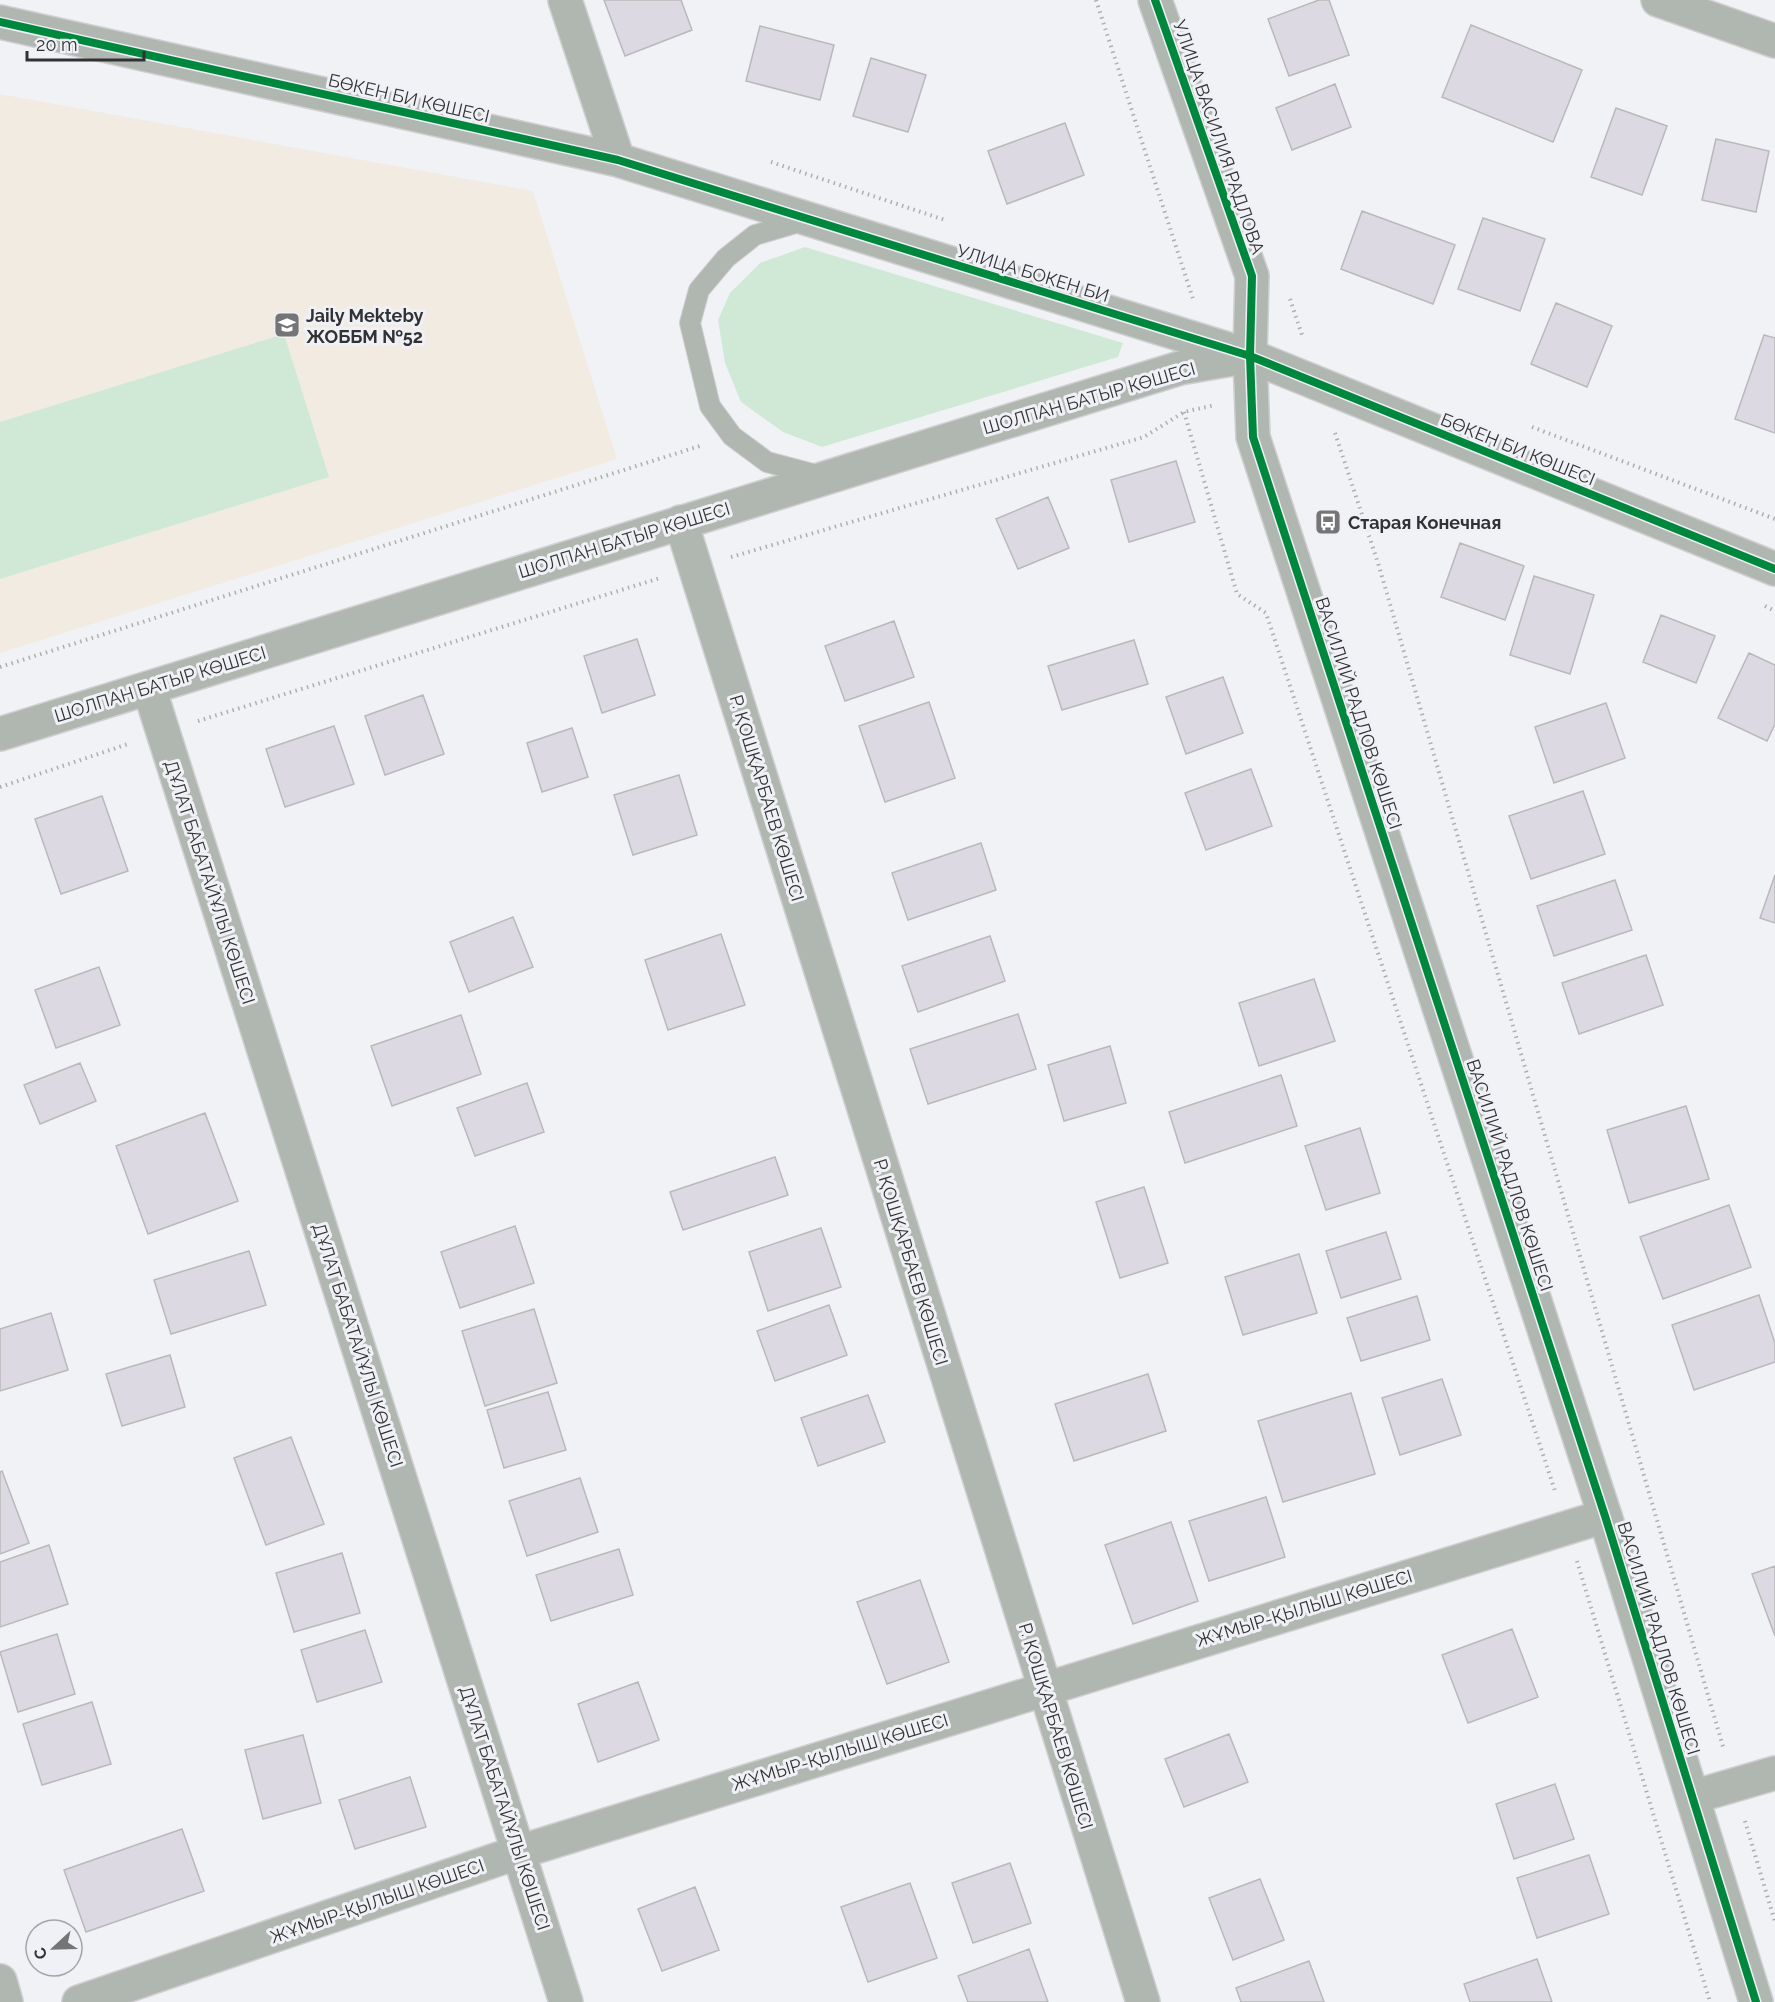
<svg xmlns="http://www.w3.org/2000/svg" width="1775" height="2002" font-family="Raleway,sans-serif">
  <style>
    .education { fill: #f2ebe2 }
    .green { fill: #d0e9d7 }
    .building { fill: #ddd9e3; stroke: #b9b9bb; stroke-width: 1.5 }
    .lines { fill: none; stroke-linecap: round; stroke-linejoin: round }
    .service-casing { stroke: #cfcfd1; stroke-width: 22 }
    .minor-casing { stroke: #cfcfd1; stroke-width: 36 }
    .tertiary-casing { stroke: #cfcfd1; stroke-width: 36 }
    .path { stroke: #aab1ac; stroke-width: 4; stroke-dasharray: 1.5 4.5; stroke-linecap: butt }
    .service { stroke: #b0b7b0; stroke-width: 20 }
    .minor { stroke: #b0b7b0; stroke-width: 33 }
    .tertiary { stroke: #b0b7b0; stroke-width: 33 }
    .cycleway-casing { stroke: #f0f1f6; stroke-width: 11 }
    .cycleway { stroke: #00873e; stroke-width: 8 }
    .labels { text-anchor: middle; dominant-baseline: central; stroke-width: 6; stroke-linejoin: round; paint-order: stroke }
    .street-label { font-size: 18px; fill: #323234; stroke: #f0f1f6 }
    .poi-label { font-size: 18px; font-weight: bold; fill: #323234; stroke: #f0f1f6; text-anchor: start }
  </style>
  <rect width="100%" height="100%" fill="#f1f2f5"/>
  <path class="education" d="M0,94l533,97 84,268 -617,194z"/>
  <path class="green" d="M805,247l318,96 -5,14 -296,90 -39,-15 -42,-30 -16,-39 -7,-43 12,-27 30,-30z
    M284,334l45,143 -329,102v-157z"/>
  <path class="building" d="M604,0h77l11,30 -67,26z
    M1319,0h10l20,55 -60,21 -21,-57z
    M1471,25l111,45 -29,72 -111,-45z
    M760,26l74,19 -14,55 -74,-19z
    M871,58l55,17 -18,57 -55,-16z
    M1335,84l16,43 -59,23 -16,-42z
    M1616,108l51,18 -25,69 -51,-18z
    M1065,123l19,52 -77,29 -19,-53z
    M1716,139l53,12 -13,61 -54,-12z
    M1362,211l93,34 -22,59 -92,-35z
    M1483,218l62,21 -25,72 -62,-22z
    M1556,303l56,23 -25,61 -56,-23z
    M1764,335l11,3v95l-40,-14z
    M1176,461l19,61 -66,20 -18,-62z
    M1048,497l21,51 -51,21 -22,-50z
    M1460,543l64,23 -19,54 -64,-23z
    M1534,576l60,19 -24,79 -60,-19z
    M1661,615l54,21 -19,47 -53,-21z
    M894,621l20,56 -69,24 -20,-55z
    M637,639l18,56 -53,18 -18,-57z
    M1134,640l14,44 -86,26 -14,-44z
    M1749,653l26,12v59l-8,17 -49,-23z
    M1223,677l20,56 -57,21 -20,-57z
    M423,695l21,59 -59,21 -20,-59z
    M929,702l26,76 -70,24 -26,-76z
    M1606,703l19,55 -71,25 -19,-56z
    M334,726l20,58 -69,23 -19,-58z
    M572,728l16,49 -46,15 -15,-49z
    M1251,769l21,57 -66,24 -21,-57z
    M679,775l18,60 -64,20 -19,-60z
    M1583,791l22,63 -74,25 -22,-63z
    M102,796l26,75 -67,23 -26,-75z
    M981,843l15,47 -88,30 -16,-47z
    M1775,875v48l-15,-5z
    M1615,880l17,50 -78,26 -17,-50z
    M513,917l20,50 -64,25 -19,-50z
    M721,934l24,71 -77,25 -23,-70z
    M990,936l15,45 -87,31 -16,-46z
    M1646,955l17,50 -84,29 -17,-51z
    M99,967l21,58 -64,23 -21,-58z
    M1314,979l21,62 -76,25 -20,-63z
    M1018,1014l18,55 -108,35 -18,-55z
    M461,1015l20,59 -89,32 -21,-60z
    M1110,1046l16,57 -62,18 -16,-56z
    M80,1063l16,38 -56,23 -16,-39z
    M1281,1075l16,51 -112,37 -16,-51z
    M527,1083l17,49 -69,24 -18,-48z
    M1686,1106l23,73 -80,24 -22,-73z
    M205,1113l33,88 -90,33 -32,-88z
    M1360,1128l20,65 -54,17 -21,-64z
    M775,1157l13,38 -105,35 -13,-38z
    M1144,1187l24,76 -48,15 -24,-76z
    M1729,1205l22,62 -88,32 -23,-62z
    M515,1226l19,57 -74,25 -19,-56z
    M821,1228l20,59 -73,24 -19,-59z
    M1386,1232l15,47 -60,19 -15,-47z
    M249,1251l17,54 -95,29 -17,-54z
    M1299,1254l18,59 -74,22 -18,-58z
    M1759,1295l16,48v19l-81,28 -22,-65z
    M1417,1296l13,44 -69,21 -14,-43z
    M829,1305l18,50 -72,26 -18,-50z
    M534,1309l23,74 -72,23 -23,-75z
    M51,1313l17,57 -68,21v-62z
    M170,1355l15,52 -63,19 -16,-52z
    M1148,1374l18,57 -92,30 -19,-57z
    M1442,1379l19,56 -61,20 -18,-57z
    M548,1392l18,58 -62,18 -17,-58z
    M1351,1393l24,81 -92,28 -25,-81z
    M868,1395l17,47 -67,24 -17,-48z
    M291,1437l33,87 -58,21 -32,-87z
    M2,1471l27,72 -29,11v-82z
    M580,1478l18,54 -71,24 -18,-55z
    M1266,1497l19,60 -76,24 -20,-60z
    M1171,1522l27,79 -65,23 -28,-79z
    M49,1545l19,59 -68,23v-65z
    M619,1549l14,46 -82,26 -15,-46z
    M342,1553l18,60 -66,19 -18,-59z
    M1775,1566v70l-23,-62z
    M920,1580l29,82 -62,22 -30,-82z
    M1512,1629l26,68 -70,26 -26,-68z
    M365,1630l17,52 -65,20 -16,-52z
    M57,1634l18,60 -57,18 -18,-60z
    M638,1682l21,58 -61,22 -20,-58z
    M92,1702l19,62 -69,21 -19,-61z
    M1229,1734l19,48 -64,25 -19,-48z
    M303,1735l18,68 -58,16 -18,-69z
    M410,1777l16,50 -71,22 -16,-49z
    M1555,1784l19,55 -60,20 -18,-55z
    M182,1829l22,62 -118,41 -22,-62z
    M1589,1855l20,59 -72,24 -20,-60z
    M1010,1863l21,60 -58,20 -21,-60z
    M1260,1879l24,61 -51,20 -24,-62z
    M910,1883l27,75 -69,24 -27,-75z
    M695,1887l24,63 -57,21 -24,-62z
    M1029,1949l19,53h-80l-10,-26z
    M1537,1959l15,43h-82l-6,-18z
    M1309,1961l15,41h-83l-5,-14z"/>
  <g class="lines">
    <defs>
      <path id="service" d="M806,220l-51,15 -29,23 -27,32 -9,33 20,83 22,30 35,26 53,14"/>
      <path id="minor" d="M565,0l53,160
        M1658,0l117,41
        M0,22l618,138 632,196
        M681,522l462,1480
        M149,688l417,1314
        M1693,1797l82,-24
        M0,1981l6,21
        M79,2002l440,-150 1086,-336"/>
      <path id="tertiary" d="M1155,0l97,276 -2,80 3,81 352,1079 151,486
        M1250,356l525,213
        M0,734l1180,-366 70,-12"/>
    </defs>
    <use href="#service" class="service-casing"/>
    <use href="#minor" class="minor-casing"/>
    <use href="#tertiary" class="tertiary-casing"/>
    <path class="path" d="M1096,0l97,299
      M771,162l174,58
      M1290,299l13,39
      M1184,412l53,182 29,19 290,881
      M1532,427l243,92
      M1335,433l43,130 346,1187
      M731,557l413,-120 40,-25 31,-7
      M1765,606l10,5
      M0,667l703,-222
      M198,721l462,-143
      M0,787l128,-43
      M1577,1561l133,441
      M1745,1821l30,101"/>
    <use href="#service" class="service"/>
    <use href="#minor" class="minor"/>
    <use href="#tertiary" class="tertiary"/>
    <defs>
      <path id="cycleway" d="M1155,0l97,276 -2,80 3,81 352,1079 151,486
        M0,22l618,138 632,196 525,213"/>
    </defs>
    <use href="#cycleway" class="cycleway-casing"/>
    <use href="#cycleway" class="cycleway"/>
  </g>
  <defs>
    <symbol id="school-square" viewBox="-11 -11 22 22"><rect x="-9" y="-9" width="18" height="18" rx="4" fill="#757578" stroke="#f0f1f6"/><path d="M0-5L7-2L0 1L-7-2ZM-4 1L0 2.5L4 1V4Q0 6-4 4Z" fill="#fff"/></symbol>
    <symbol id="bus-square" viewBox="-11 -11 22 22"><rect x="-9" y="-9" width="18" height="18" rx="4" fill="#757578" stroke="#f0f1f6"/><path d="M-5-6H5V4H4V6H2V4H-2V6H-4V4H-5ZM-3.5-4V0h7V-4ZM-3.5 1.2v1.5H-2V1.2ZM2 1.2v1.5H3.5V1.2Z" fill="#fff"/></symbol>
  </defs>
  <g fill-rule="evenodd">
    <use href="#school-square" x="272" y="310" width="30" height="30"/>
    <use href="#bus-square" x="1313" y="507" width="30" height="30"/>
  </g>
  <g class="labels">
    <g class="street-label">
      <text transform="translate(409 98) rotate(13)">БӨКЕН БИ КӨШЕСІ</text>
      <text transform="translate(1219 137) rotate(71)">УЛИЦА ВАСИЛИЯ РАДЛОВА</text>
      <text transform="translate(1033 273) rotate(17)">УЛИЦА БОКЕН БИ</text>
      <text transform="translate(1089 398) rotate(-16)">ШОЛПАН БАТЫР КӨШЕСІ</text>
      <text transform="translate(1518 449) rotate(22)">БӨКЕН БИ КӨШЕСІ</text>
      <text transform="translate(624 540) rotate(-17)">ШОЛПАН БАТЫР КӨШЕСІ</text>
      <text transform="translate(160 684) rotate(-17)">ШОЛПАН БАТЫР КӨШЕСІ</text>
      <text transform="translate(1359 713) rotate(72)">ВАСИЛИЙ РАДЛОВ КӨШЕСІ</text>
      <text transform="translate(767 798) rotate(73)">Р. ҚОШҚАРБАЕВ КӨШЕСІ</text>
      <text transform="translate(210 882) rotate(72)">ДҰЛАТ БАБАТАЙҰЛЫ КӨШЕСІ</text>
      <text transform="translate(1510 1175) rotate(72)">ВАСИЛИЙ РАДЛОВ КӨШЕСІ</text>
      <text transform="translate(911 1262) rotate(73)">Р. ҚОШҚАРБАЕВ КӨШЕСІ</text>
      <text transform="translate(358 1345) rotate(72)">ДҰЛАТ БАБАТАЙҰЛЫ КӨШЕСІ</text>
      <text transform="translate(1304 1608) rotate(-17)">ЖҰМЫР-ҚЫЛЫШ КӨШЕСІ</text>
      <text transform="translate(1659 1638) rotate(73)">ВАСИЛИЙ РАДЛОВ КӨШЕСІ</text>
      <text transform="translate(1056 1726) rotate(73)">Р. ҚОШҚАРБАЕВ КӨШЕСІ</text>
      <text transform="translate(840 1752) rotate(-17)">ЖҰМЫР-ҚЫЛЫШ КӨШЕСІ</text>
      <text transform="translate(505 1808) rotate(72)">ДҰЛАТ БАБАТАЙҰЛЫ КӨШЕСІ</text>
      <text transform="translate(377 1901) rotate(-19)">ЖҰМЫР-ҚЫЛЫШ КӨШЕСІ</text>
    </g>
    <g class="poi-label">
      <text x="306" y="315">Jaily Mekteby<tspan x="306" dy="21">ЖОББМ №52</tspan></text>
      <text x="1348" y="522">Старая Конечная</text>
    </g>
  </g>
  <g transform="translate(54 1948) rotate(248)"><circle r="28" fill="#f0f1f6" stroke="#a4a5a8" stroke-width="1.5"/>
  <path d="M0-4.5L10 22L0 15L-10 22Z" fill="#757578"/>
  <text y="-9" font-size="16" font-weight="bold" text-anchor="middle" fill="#323234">С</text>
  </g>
  <path d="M27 51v9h117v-9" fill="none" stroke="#323234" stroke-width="3"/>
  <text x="36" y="51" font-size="18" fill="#323234" stroke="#f0f1f6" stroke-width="4.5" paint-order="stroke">20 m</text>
</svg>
